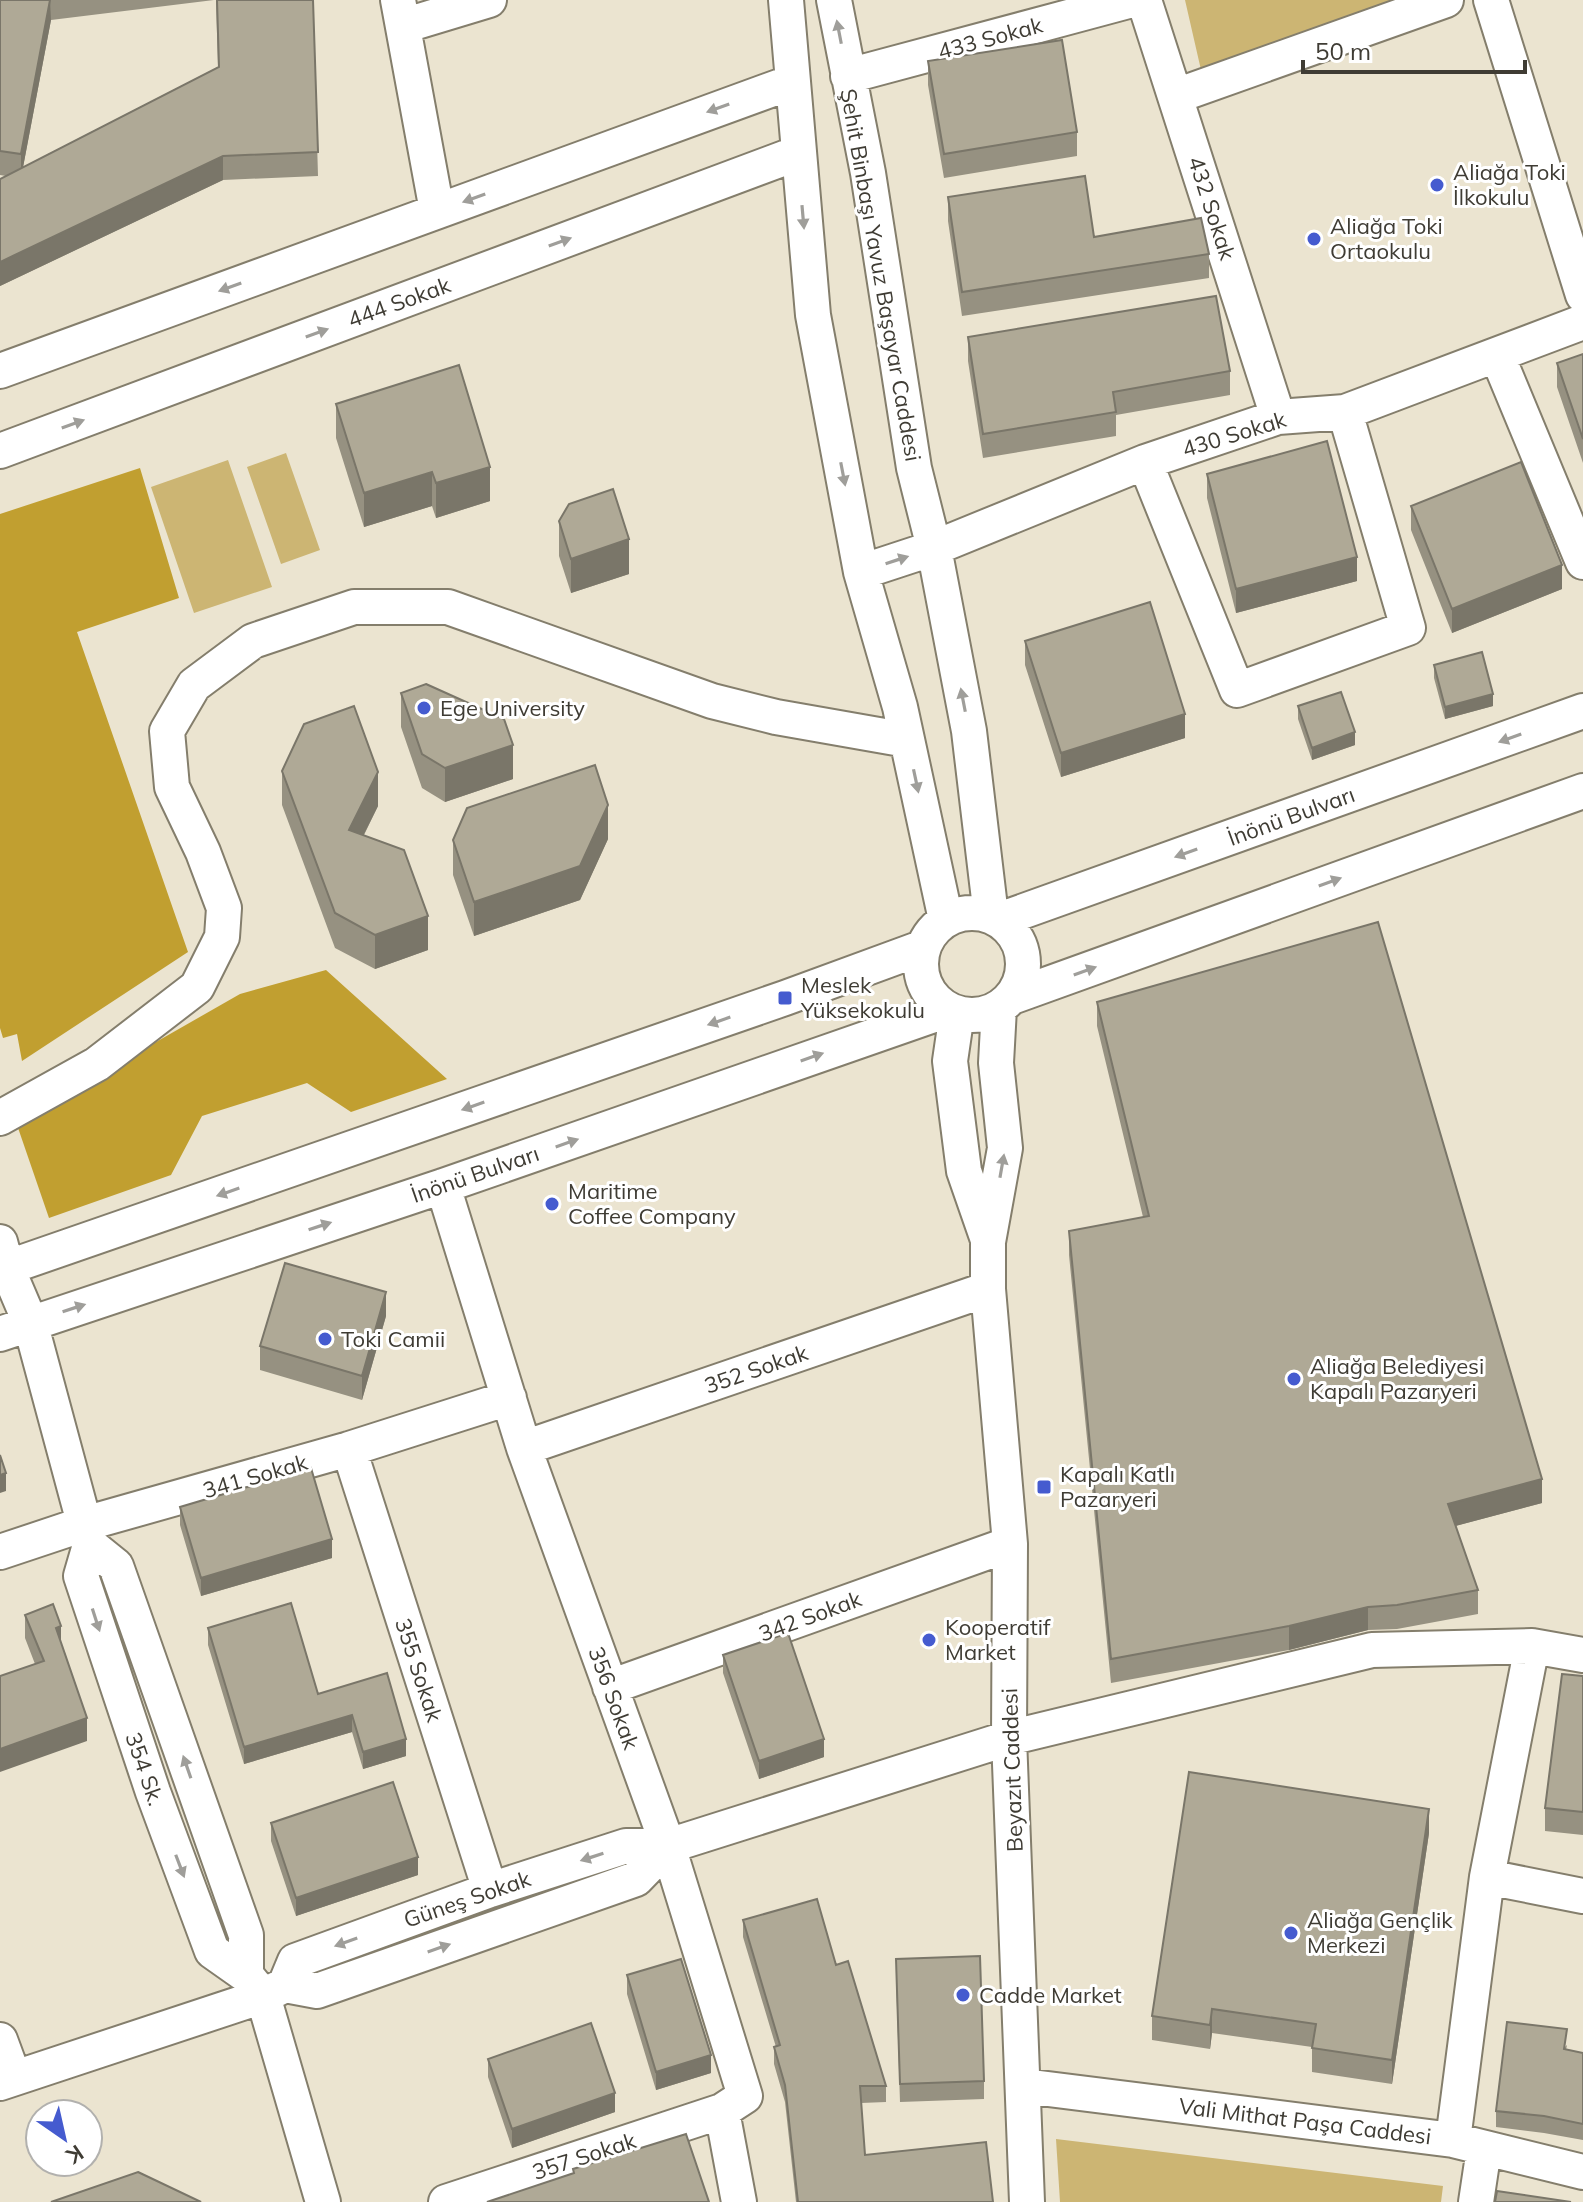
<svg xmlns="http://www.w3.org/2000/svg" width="1583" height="2202" font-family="Mulish,sans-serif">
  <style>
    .green { fill: #ccb573 }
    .forest { fill: #c19f30 }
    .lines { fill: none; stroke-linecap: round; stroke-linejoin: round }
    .minor-casing { stroke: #847e6c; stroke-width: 38 }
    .minor { stroke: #fff; stroke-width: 34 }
    .wall { fill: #969181 }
    .shaded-wall { fill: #7a7669 }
    .building { fill: #afa996; stroke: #7a7669; stroke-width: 2 }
    .oneway { fill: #9f9e9a }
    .poi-dot { fill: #455bcf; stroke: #fff; stroke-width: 3 }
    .labels { text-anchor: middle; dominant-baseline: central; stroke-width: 6; stroke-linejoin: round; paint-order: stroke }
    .street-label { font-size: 22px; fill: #3f3c34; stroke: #fff }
    .poi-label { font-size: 22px; fill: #3f3c34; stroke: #fff; text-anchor: start }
  </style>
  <rect width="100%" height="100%" fill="#ebe4d0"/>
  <path class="green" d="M1185,0h221l-205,70z
    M286,453l34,97 -39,14 -34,-97z
    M228,460l44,127 -78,26 -43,-126z
    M1056,2139l387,47 -2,16h-381z"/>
  <path class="forest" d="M140,468l39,130 -102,34 111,320 -166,109 -5,-27 -14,4 -3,-10v-514z
    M326,970l121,109 -96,33 -44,-29 -105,33 -31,59 -122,43 -33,-96 224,-128z"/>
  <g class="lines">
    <defs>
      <path id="minor" d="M398,0l39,211
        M786,0l27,315 48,257 39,135 46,213
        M834,0l34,173 46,295 20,80 35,183 22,185
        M1144,0l134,417
        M1491,0l92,295
        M403,26l86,-26
        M848,76l284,-76
        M1176,96l270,-96
        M1497,355l86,207
        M0,371l792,-289
        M0,451l798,-298
        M1145,462l92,228 171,-62 -63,-216
        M861,572l73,-24 211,-86 133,-45 67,-5 238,-90
        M921 964a51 51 0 1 1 102 0a51 51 0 1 1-102 0Z
        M999,920l584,-209
        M1012,997l571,-206
        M999,1008l-3,55 9,85 -17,94v47l22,255 -1,194 18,464
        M957,1013l-7,48 14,110 24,69
        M0,1118l97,-54 100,-77 25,-50 2,-29 -21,-56 -31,-65 -5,-56 27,-46 59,-44 101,-34h94l264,94 64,16 131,23
        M443,1186l81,262 144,398 77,250 -23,15 17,91
        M0,1242l7,26 23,54 60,223 -9,31 72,216 59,159 34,24 17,21 60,206
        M0,1270l785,-272 139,-51
        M0,1334l443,-148 505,-176
        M524,1448l464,-159
        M349,1449l141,441
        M90,1545l26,21 130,369v40
        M0,1552l84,-28 265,-75 160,-51
        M610,1687l400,-143
        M1487,1877l96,19
        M285,1985l10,-24 195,-71 136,-44h42l341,-108 363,-88 160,-4 51,9
        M0,2040l14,38
        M0,2083l263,-87 22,-11 32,6 319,-112 32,-33
        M1024,2086l429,54 130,32
        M1453,2140l34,-263 45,-231
        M446,2202l276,-91
        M1476,2202l8,-53"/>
    </defs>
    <use href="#minor" class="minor-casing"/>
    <use href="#minor" class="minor"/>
  </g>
  <path class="wall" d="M0,0h214l-163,20 -28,147 195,-100 -2,-67h97l5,176 -95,4 -223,106v-107l6,-3 -6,-1z
    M928,61l149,71v24l-133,22 -16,-93z
    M948,197l146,40 115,17v24l-247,38 -14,-95z
    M968,337l262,34v24l-114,20v21l-133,22 -15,-97z
    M1583,354v109l-26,-76v-24z
    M336,404l154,97 -54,17 -4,-12 -68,21 -28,-89z
    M1207,474l150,107 -121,32 -29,-115z
    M1411,506l151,83 -110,44 -41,-103z
    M559,521l70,53 -58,19 -12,-37z
    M1025,641l160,97 -124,39 -36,-112z
    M1434,665l59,41 -48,13 -11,-41z
    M401,693l112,86 -68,23 -23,-14 -21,-61z
    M1298,706l57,39 -43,15 -14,-41z
    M282,771l96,35 -14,29 64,115 -53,19 -40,-21 -53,-143z
    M608,839l-28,61 -106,36 -21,-61v-35z
    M1097,1002l445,501 -87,23 23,64v24l-81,15 -29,1 -79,20 -178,33 -42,-428v-24l74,-14 -46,-191z
    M386,1316l-24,84 -102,-30v-24z
    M180,1507l152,51 -131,38 -21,-71z
    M25,1615l36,29 26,97 -52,-77 -10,-26z
    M208,1628l110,66 69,-21 19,83 -43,13 -11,-37 -108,32 -36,-119z
    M723,1655l101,102 -65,22 -36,-106z
    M1583,1676v159l-38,-4v-23z
    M271,1823l147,52 -122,41 -25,-75z
    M1429,1833l-37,251 -80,-12v-25l-100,-14 -2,16 -58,-9v-24z
    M743,1920l93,45 50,121v16l-25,1 4,52 128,47h-197l-11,-100 -11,-38v-17h2l-33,-110z
    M627,1975l84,98 -55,17 -29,-96z
    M896,1978l88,103v18l-84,3z
    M1567,2045l-1,5 17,3v87l-39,-7 -48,-6v-16z
    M488,2059l127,53 -103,36 -24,-71z"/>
  <path class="shaded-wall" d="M50,0l1,20 -30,158v-24z
    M223,156v24l-223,106v-24z
    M490,467v34l-54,17v-35z
    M432,472v34l-68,21v-34z
    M629,539v35l-58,19v-34z
    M1357,557v24l-121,32v-24z
    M1562,565v24l-110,44v-24z
    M1493,694v12l-48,13v-12z
    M1185,714v24l-124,39v-24z
    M1355,732v13l-43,15v-12z
    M513,745v34l-68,23v-34z
    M378,772v34l-29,58v-34z
    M608,805v34l-28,61 -106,36v-34z
    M428,916v34l-53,19v-34z
    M386,1292v24l-24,84v-24z
    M6,1473v18l-6,2v-18z
    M1542,1479v24l-94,25v-24z
    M332,1539v19l-131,38v-18z
    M1368,1607v23l-79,20v-24z
    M61,1626v22l-5,-20z
    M352,1715v17l-108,32v-17z
    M87,1718v23l-87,31v-23z
    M406,1739v17l-43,13v-17z
    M824,1739v18l-65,22v-18z
    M1429,1809v24l-37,251v-24z
    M418,1857v18l-122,41v-18z
    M1212,2009v24l-2,16v-24z
    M711,2055v18l-55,17v-18z
    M615,2093v19l-103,36v-19z"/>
  <path class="building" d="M0,0h50l-29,154 -21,-3z
    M217,0h96l5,152 -95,4 -223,106v-83l219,-112z
    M1062,40l15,92 -133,22 -16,-93z
    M1085,176l9,61 107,-19 8,36 -247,38 -14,-95z
    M1216,296l14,75 -117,21 3,20 -133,22 -15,-97z
    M1583,354v85l-26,-76z
    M459,365l31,102 -54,16 -4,-11 -68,21 -28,-89z
    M1327,441l30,116 -121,32 -29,-115z
    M1521,462l41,103 -110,44 -41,-103z
    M613,489l16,50 -58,20 -12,-38 10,-17z
    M1150,602l35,112 -124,39 -36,-112z
    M1482,652l11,42 -48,13 -11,-42z
    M426,684l78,35 9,26 -68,23 -23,-14 -21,-61z
    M1341,692l14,40 -43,16 -14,-42z
    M354,706l24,66 -29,58 55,20 24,66 -53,19 -40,-22 -53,-142 22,-47z
    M595,765l13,40 -28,61 -106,36 -21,-62 14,-32z
    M1378,922l164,557 -94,25 30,86 -81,15 -29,2 -79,19 -178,33 -42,-428 80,-15 -52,-214z
    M285,1263l101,29 -24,84 -102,-30z
    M0,1455l6,18 -6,2z
    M311,1468l21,71 -131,39 -21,-71z
    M291,1603l27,91 69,-21 19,66 -43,13 -11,-37 -108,32 -36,-119z
    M53,1604l8,22 -5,2 31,90 -87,31v-73l44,-15 -19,-46z
    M788,1633l36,106 -65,22 -36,-106z
    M1562,1674l21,2v136l-38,-4z
    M1189,1772l240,37 -37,251 -80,-12 4,-24 -104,-15 -2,16 -58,-9z
    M393,1782l25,75 -122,41 -25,-75z
    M817,1899l19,66 12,-4 38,125h-26l5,69 121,-13 7,60h-195l-13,-117 -11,-38 6,-2 -37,-125z
    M980,1956l4,125 -84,3 -4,-125z
    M681,1959l30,96 -55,17 -29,-97z
    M1507,2022l60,7 -3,20 19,4v71l-39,-8 -48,-5z
    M591,2023l24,70 -103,36 -24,-70z
    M686,2134l23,68h-222l87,-29 -1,-4z
    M138,2172l63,30h-150z
    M1497,2191l74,11h-76z"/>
  <defs><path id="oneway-solid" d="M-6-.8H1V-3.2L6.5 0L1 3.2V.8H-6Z" transform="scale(2)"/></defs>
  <g class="oneway">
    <use href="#oneway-solid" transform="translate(839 32) rotate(-101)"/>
    <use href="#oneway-solid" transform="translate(718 108) rotate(160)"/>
    <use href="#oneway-solid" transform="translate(474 198) rotate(160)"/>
    <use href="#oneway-solid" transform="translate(803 217) rotate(85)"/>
    <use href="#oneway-solid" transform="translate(560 242) rotate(-20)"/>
    <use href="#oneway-solid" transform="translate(230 287) rotate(160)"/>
    <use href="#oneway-solid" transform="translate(317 333) rotate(-20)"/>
    <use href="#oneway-solid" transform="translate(73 424) rotate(-20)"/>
    <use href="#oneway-solid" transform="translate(843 474) rotate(79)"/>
    <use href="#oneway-solid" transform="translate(897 560) rotate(-18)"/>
    <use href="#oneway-solid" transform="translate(963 700) rotate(-101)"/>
    <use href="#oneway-solid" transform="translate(1510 738) rotate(160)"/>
    <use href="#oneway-solid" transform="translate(916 781) rotate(78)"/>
    <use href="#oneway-solid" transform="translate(1186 853) rotate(160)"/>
    <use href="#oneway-solid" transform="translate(1330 882) rotate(-20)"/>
    <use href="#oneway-solid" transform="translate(1085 971) rotate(-20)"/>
    <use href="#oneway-solid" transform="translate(719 1021) rotate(161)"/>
    <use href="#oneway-solid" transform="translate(812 1057) rotate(-19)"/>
    <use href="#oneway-solid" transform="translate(473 1106) rotate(161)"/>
    <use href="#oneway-solid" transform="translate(567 1143) rotate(-19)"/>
    <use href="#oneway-solid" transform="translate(1002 1166) rotate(-80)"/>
    <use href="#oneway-solid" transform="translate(228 1192) rotate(161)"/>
    <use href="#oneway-solid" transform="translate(320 1226) rotate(-18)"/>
    <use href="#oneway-solid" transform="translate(74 1308) rotate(-18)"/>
    <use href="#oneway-solid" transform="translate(96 1620) rotate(72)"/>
    <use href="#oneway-solid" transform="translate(187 1767) rotate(-109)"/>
    <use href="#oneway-solid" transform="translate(592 1857) rotate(162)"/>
    <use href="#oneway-solid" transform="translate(180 1866) rotate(69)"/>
    <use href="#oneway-solid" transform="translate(346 1942) rotate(160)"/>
    <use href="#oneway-solid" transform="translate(439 1948) rotate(-19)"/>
  </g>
  <g class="poi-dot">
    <circle cx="1437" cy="185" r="8"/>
    <circle cx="1314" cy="239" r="8"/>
    <circle cx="424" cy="708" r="8"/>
    <rect x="777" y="990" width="16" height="16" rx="4"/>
    <circle cx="552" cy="1204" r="8"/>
    <circle cx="325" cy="1339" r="8"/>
    <circle cx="1294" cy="1379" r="8"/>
    <rect x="1036" y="1479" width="16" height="16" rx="4"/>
    <circle cx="929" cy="1640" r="8"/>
    <circle cx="1291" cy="1933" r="8"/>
    <circle cx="963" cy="1995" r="8"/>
  </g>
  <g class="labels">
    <g class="street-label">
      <text transform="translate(990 38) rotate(-15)">433 Sokak</text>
      <text transform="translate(1212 208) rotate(72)">432 Sokak</text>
      <text transform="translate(881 275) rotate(80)">Şehit Binbaşı Yavuz Başayar Caddesi</text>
      <text transform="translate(399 302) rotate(-20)">444 Sokak</text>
      <text transform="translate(1234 434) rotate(-17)">430 Sokak</text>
      <text transform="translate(1291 816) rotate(-20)">İnönü Bulvarı</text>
      <text transform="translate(475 1174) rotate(-19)">İnönü Bulvarı</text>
      <text transform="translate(756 1369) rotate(-19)">352 Sokak</text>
      <text transform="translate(255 1476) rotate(-16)">341 Sokak</text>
      <text transform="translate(810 1616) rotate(-20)">342 Sokak</text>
      <text transform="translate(419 1670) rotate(72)">355 Sokak</text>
      <text transform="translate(614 1698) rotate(70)">356 Sokak</text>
      <text transform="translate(145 1769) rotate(71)">354 Sk.</text>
      <text transform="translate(1012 1770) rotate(-92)">Beyazıt Caddesi</text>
      <text transform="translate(467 1899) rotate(-19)">Güneş Sokak</text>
      <text transform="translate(1305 2121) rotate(7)">Vali Mithat Paşa Caddesi</text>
      <text transform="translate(584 2156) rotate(-18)">357 Sokak</text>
    </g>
    <g class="poi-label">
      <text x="1453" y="172">Aliağa Toki<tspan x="1453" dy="25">İlkokulu</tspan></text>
      <text x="1330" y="226">Aliağa Toki<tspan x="1330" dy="25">Ortaokulu</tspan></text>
      <text x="440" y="708">Ege University</text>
      <text x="801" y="985">Meslek<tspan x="801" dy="25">Yüksekokulu</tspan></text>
      <text x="568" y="1191">Maritime<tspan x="568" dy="25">Coffee Company</tspan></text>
      <text x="341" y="1339">Toki Camii</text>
      <text x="1310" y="1366">Aliağa Belediyesi<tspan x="1310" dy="25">Kapalı Pazaryeri</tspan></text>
      <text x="1060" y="1474">Kapalı Katlı<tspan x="1060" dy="25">Pazaryeri</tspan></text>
      <text x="945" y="1627">Kooperatif<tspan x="945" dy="25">Market</tspan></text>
      <text x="1307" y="1920">Aliağa Gençlik<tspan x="1307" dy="25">Merkezi</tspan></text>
      <text x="979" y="1995">Cadde Market</text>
    </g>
  </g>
  <g transform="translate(64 2138) rotate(146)"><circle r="38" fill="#ffffff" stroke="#b2b1ae" stroke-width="2"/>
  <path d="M0-6L14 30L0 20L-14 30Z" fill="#455bcf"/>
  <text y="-12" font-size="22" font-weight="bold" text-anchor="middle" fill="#3f3c34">K</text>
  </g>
  <path d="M1303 60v12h222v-12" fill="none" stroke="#3f3c34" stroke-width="4"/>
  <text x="1315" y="60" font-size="24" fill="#3f3c34" stroke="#ffffff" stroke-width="6" paint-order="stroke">50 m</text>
</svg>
